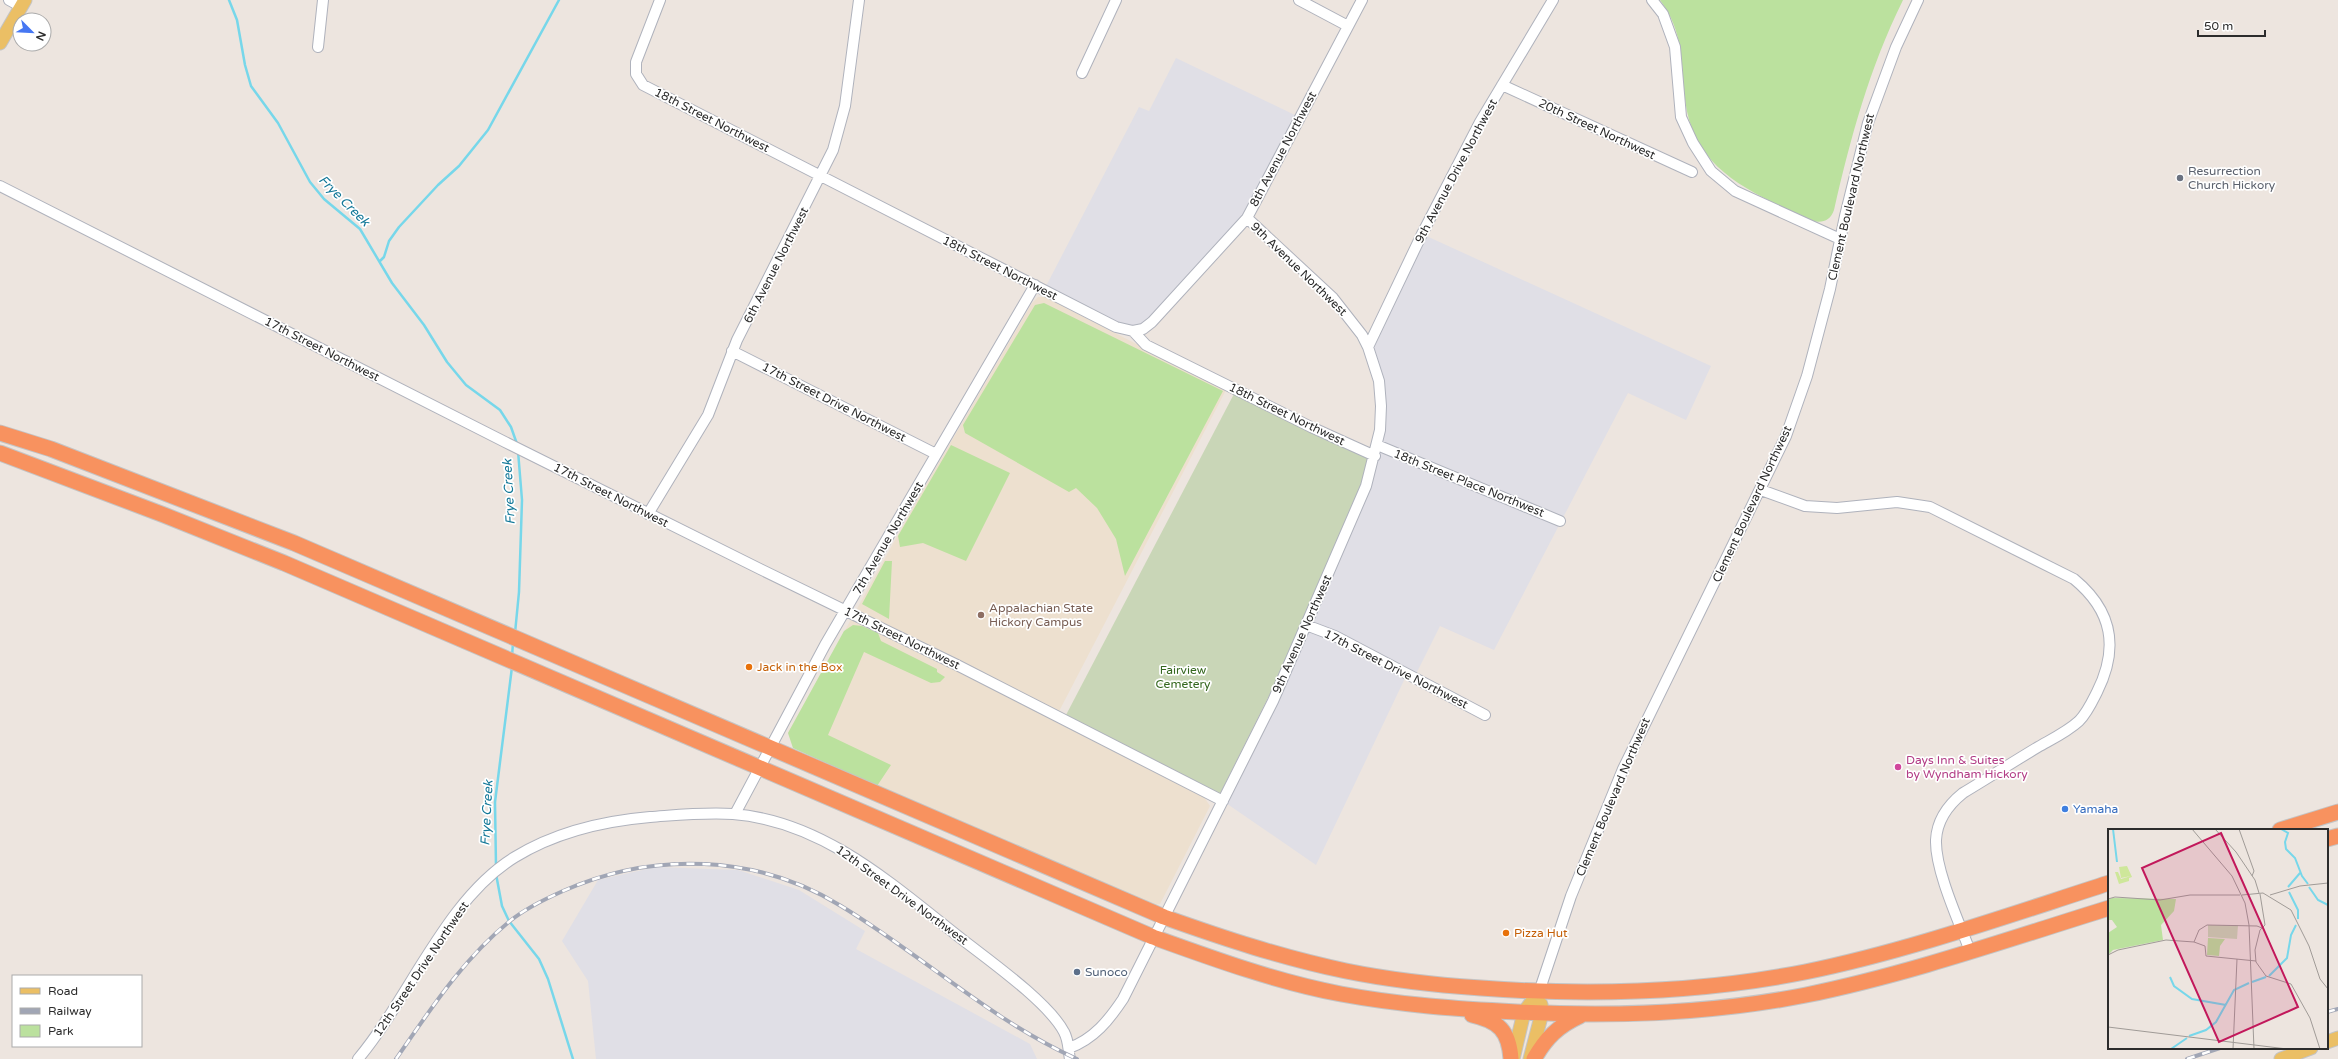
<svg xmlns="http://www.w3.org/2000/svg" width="2338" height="1059" font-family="'Varela Round',sans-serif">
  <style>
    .industrial { fill: #e0dfe6 }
    .education { fill: #ede0cf }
    .green { fill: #bbe19e }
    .cemetery { fill: #c9d6b7 }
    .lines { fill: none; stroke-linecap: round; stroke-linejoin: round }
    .stream { stroke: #77d7ea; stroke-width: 2.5 }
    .minor-casing { stroke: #afb2bc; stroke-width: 12 }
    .major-casing { stroke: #c4c4c4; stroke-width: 15 }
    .highway-casing { stroke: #c4c4c4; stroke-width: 17 }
    .minor { stroke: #fff; stroke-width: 10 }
    .major { stroke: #ebbf65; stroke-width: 13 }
    .highway { stroke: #f8925f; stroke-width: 15 }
    .rail-casing { stroke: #a1a6b5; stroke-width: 4 }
    .rail { stroke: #fff; stroke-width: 2.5; stroke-dasharray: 8; stroke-linecap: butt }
    .worship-dot { fill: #6b7280; stroke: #fff; stroke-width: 1.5 }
    .education-dot { fill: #8d6e63; stroke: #fff; stroke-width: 1.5 }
    .food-dot { fill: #e8710a; stroke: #fff; stroke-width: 1.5 }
    .hotel-dot { fill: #d1479c; stroke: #fff; stroke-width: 1.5 }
    .shop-dot { fill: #3f7fe0; stroke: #fff; stroke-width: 1.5 }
    .service-dot { fill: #5c6f8a; stroke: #fff; stroke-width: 1.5 }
    .labels { text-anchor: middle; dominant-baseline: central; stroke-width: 3.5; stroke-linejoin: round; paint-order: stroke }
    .street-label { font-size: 12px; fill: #2c2c2c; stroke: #fff }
    .worship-label { font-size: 12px; fill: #5b616d; stroke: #fff; text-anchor: start }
    .education-label { font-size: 12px; fill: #785e54; stroke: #fff; text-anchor: start }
    .food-label { font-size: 12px; fill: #c56008; stroke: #fff; text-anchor: start }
    .park-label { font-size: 12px; fill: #34671e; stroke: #fff }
    .hotel-label { font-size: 12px; fill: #b23c85; stroke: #fff; text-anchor: start }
    .shop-label { font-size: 12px; fill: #366cbe; stroke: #fff; text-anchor: start }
    .service-label { font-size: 12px; fill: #4e5e75; stroke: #fff; text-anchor: start }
    .water-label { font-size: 13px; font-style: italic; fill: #137898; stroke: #fff }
    .inset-river { fill: none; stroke: #77d7ea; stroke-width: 2 }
    .inset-road { fill: none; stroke: #a09b97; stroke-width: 1 }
    .view { fill: #c2185b; fill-opacity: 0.15; stroke: #c2185b; stroke-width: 2 }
    .inset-edge { fill: none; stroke: #2c2c2c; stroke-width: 2 }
  </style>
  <rect width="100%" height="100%" fill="#ede5df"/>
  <path class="industrial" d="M1176,58l123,59 -46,91 -101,114 -19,9 -89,-41 95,-183 10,4z
    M1422,234l289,132 -25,54 -58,-27 -134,257 -54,-24 -26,52 -7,-4 -91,191 -93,-64 129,-281 29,-102 -13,-71z
    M656,867l82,3 61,20 66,41 -9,18 174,95 7,15h-441l-8,-78 -26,-40 36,-61z"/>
  <path class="education" d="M1038,297h7l181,93 -172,331 150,76 6,9 -50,98 -11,2 -356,-158 -5,-15 132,-238 112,-192z"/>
  <path class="green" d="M1660,0h243c-34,69 -52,136 -69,210 -4,11 -11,13 -22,11 -58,-28 -119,-49 -127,-122 -4,-37 -1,-67 -25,-99z
    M1044,303l179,88 -98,185 -9,-37 -19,-31 -21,-20 -7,4 -104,-59 -2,-8 72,-120z
    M951,445l59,28 -44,88 -43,-18 -23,4 -2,-11z
    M885,561h7l-3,58 -27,-15z
    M853,625l9,1 16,7 3,8 56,28v3l8,5 -5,5 -9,1 -67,-31 -36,83 63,30 -14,21 -84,-38 -5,-15 56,-102z"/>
  <path class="cemetery" d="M1235,392l135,66c-39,116 -95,227 -150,336l-154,-79z"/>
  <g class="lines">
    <path class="stream" d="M229,0l8,20 8,45 6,21 27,37 32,59 14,17 36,30 32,54 32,42 23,37 19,23 34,25 11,17 6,17
      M380,261l4,-4 5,-16 10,-14 39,-42 21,-19 29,-36 71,-130
      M515,633l4,-41 3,-92 -4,-49
      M512,656l1,-13
      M496,867l-1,-65 17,-135
      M496,874l6,32 7,15 30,38 9,20 25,80"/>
    <defs>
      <path id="minor" d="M9,0l13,7
        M660,0l-24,62v12l7,11 473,242 17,4 13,14 165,82 64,29
        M1299,0l49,26
        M1652,0l11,14 12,33 6,70 12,26 18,28 24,20 105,48
        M318,47l5,-47
        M1082,73l34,-73
        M1502,85l190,87
        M0,186l505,256 255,127 197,96 266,136
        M1133,331l10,-2 9,-7 95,-104 115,-218
        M1368,347l54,-113 58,-112 73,-122
        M732,351l204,103
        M1377,445l183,76
        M1761,490l44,16 32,2 60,-6 33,5 144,72c39,32 45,69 23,113 -5,10 -10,21 -18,29 -12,11 -27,18 -41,26 -25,15 -50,31 -75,46 -15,12 -26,27 -27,47 -1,30 23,82 34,111
        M648,514l60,-99 29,-75 96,-190 12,-44 14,-106
        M1306,625l29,11 150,79
        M735,814l90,-169 210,-360
        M1539,992l32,-96 52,-127 163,-333 21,-60 23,-87 15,-73 23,-93 28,-76 22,-47
        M1069,1048c25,-9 40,-28 54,-49l150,-298 93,-215 14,-56 1,-24 -2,-25 -11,-34 -6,-12 -29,-37 -86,-80
        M358,1059c52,-62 88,-160 157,-202 41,-25 88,-36 135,-40 28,-2 55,-5 83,-3 91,7 161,72 230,126 27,21 86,63 101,92 5,9 4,18 6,27"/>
      <path id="major" d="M0,43l25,-43
        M2327,1042l11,-4
        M1513,1059l11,-47 15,-20
        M1530,1059l12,-46 -1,-9
        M2281,1059l30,-11"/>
      <path id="highway" d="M0,433l51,16 243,94 870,374c59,21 119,41 182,54 44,9 90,14 135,17 109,8 217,5 324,-16 103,-21 204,-57 304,-89
        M0,453l164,62 120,48 869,374c61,22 124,45 188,57 59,11 117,15 176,18 98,5 193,2 289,-17 103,-21 203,-56 303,-87
        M2280,830l58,-18
        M2327,839l11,-3
        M1472,1015c27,6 37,16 39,44
        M1534,1059c12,-21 24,-33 46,-43"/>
    </defs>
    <use href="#minor" class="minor-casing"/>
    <use href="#major" class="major-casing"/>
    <use href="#highway" class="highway-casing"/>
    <use href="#minor" class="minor"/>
    <use href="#major" class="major"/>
    <use href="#highway" class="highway"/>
    <defs>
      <path id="rail" d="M2327,1012l11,-3
        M396,1059c34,-49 67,-100 114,-138 16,-13 35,-22 53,-30 90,-40 194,-37 278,15 81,49 148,113 236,153
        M2187,1059l33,-11"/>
    </defs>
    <use href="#rail" class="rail-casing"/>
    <use href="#rail" class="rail"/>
  </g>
  <circle class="worship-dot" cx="2180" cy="178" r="4"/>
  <circle class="education-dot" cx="981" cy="615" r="4"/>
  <g class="food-dot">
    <circle cx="749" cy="667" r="4"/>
    <circle cx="1506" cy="933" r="4"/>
  </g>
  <circle class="hotel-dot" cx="1898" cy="767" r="4"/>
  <circle class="shop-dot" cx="2065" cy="809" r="4"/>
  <circle class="service-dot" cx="1077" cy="972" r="4"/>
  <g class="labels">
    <g class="street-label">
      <text transform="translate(712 120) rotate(27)">18th Street Northwest</text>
      <text transform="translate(1597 129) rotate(25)">20th Street Northwest</text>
      <text transform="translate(1283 149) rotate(-62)">8th Avenue Northwest</text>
      <text transform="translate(1456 171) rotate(-62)">9th Avenue Drive Northwest</text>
      <text transform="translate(1851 197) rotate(-77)">Clement Boulevard Northwest</text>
      <text transform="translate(776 265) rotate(-63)">6th Avenue Northwest</text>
      <text transform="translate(1000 268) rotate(27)">18th Street Northwest</text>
      <text transform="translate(1299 269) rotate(44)">9th Avenue Northwest</text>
      <text transform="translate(322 349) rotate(27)">17th Street Northwest</text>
      <text transform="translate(834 402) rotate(27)">17th Street Drive Northwest</text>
      <text transform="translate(1287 414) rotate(26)">18th Street Northwest</text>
      <text transform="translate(1469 483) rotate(22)">18th Street Place Northwest</text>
      <text transform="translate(611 495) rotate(27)">17th Street Northwest</text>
      <text transform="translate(1752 504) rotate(-65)">Clement Boulevard Northwest</text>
      <text transform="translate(888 538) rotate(-60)">7th Avenue Northwest</text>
      <text transform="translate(1302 634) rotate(-66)">9th Avenue Northwest</text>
      <text transform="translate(902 638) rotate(26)">17th Street Northwest</text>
      <text transform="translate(1396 669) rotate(27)">17th Street Drive Northwest</text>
      <text transform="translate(1613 797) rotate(-67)">Clement Boulevard Northwest</text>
      <text transform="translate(902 895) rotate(36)">12th Street Drive Northwest</text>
      <text transform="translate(421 969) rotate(-56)">12th Street Drive Northwest</text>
    </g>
    <g class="worship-label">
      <text x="2188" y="171">Resurrection<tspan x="2188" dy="14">Church Hickory</tspan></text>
    </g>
    <g class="education-label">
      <text x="989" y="608">Appalachian State<tspan x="989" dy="14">Hickory Campus</tspan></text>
    </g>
    <g class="food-label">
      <text x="757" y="667">Jack in the Box</text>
      <text x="1514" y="933">Pizza Hut</text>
    </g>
    <g class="park-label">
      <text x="1183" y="670">Fairview<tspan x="1183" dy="14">Cemetery</tspan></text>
    </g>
    <g class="hotel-label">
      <text x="1906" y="760">Days Inn &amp; Suites<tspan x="1906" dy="14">by Wyndham Hickory</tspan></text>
    </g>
    <g class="shop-label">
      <text x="2073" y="809">Yamaha</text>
    </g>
    <g class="service-label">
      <text x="1085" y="972">Sunoco</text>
    </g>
    <g class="water-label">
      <text transform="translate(344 201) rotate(45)">Frye Creek</text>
      <text transform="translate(509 492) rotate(-93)">Frye Creek</text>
      <text transform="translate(487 813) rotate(-87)">Frye Creek</text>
    </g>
  </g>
  <g transform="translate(2108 829)">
    <rect width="220" height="220" fill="#ede5df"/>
    <path d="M4,69l64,1 -2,12 -13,14 2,15 -50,10 -5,5v-22l9,-6 -5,-7h-4v-20zM100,109l17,1 -5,7 -1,10 -12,-1z" fill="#bbe19e"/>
    <path d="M100,96h30l-1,14 -29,-2z" fill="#c9d6b7"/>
    <path d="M19,37l5,11 -3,1v3l-10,3 -4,-12h3l3,7 10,-3 -10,2 -2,-11z" fill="#cee79a"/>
    <path class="inset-river" d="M5,0l4,33M173,0l7,4 -3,9 1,7 9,9 7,18 6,8M180,58l12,-14M201,58l9,13 10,5M181,63l9,18v9M161,147l18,-18 4,-23 5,-10M62,148l4,9 18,13 34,6M144,153l14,-5M81,207l17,-6 10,-8 18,-32 15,-7M63,220l16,-11"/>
    <path class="inset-road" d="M84,0l40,47 13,27 4,22 5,124M107,0l21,23 19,28 4,13M131,0l15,42 -2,5M152,65l5,31 -5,5 -5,20 1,12 10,14 25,8 19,34 10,31M134,66l21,-2 28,17 18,36 11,33 8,10M162,66l30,-9 28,-3M0,70l7,-2 45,3 30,-5h50M86,113l5,-12 8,-5 50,1 5,2M0,126l10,-5 48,-10 28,2 11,4 1,10 50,5M220,164v18M0,198l179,22M125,220l4,-90"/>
    <path class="view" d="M113,4l77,174 -79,35 -77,-174z"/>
    <rect width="220" height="220" class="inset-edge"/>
  </g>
  <rect x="12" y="975" width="130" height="72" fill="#ffffff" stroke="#ababab"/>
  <rect x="20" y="988" width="20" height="6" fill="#ebbf65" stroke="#ababab"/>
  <text x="48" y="995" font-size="12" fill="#2c2c2c">Road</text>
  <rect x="20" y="1008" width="20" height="6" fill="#a1a6b5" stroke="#ababab"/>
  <text x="48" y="1015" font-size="12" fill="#2c2c2c">Railway</text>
  <rect x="20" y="1025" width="20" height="12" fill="#bbe19e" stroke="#ababab"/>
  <text x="48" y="1035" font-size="12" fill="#2c2c2c">Park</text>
  <g transform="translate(32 32) rotate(114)"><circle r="19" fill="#ffffff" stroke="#ababab"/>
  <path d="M0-3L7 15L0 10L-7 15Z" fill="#4677f2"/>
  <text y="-6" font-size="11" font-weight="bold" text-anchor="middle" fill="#2c2c2c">N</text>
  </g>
  <path d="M2198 30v6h67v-6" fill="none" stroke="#2c2c2c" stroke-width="2"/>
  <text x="2204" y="30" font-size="12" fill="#2c2c2c" stroke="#ffffff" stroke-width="3" paint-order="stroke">50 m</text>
</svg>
